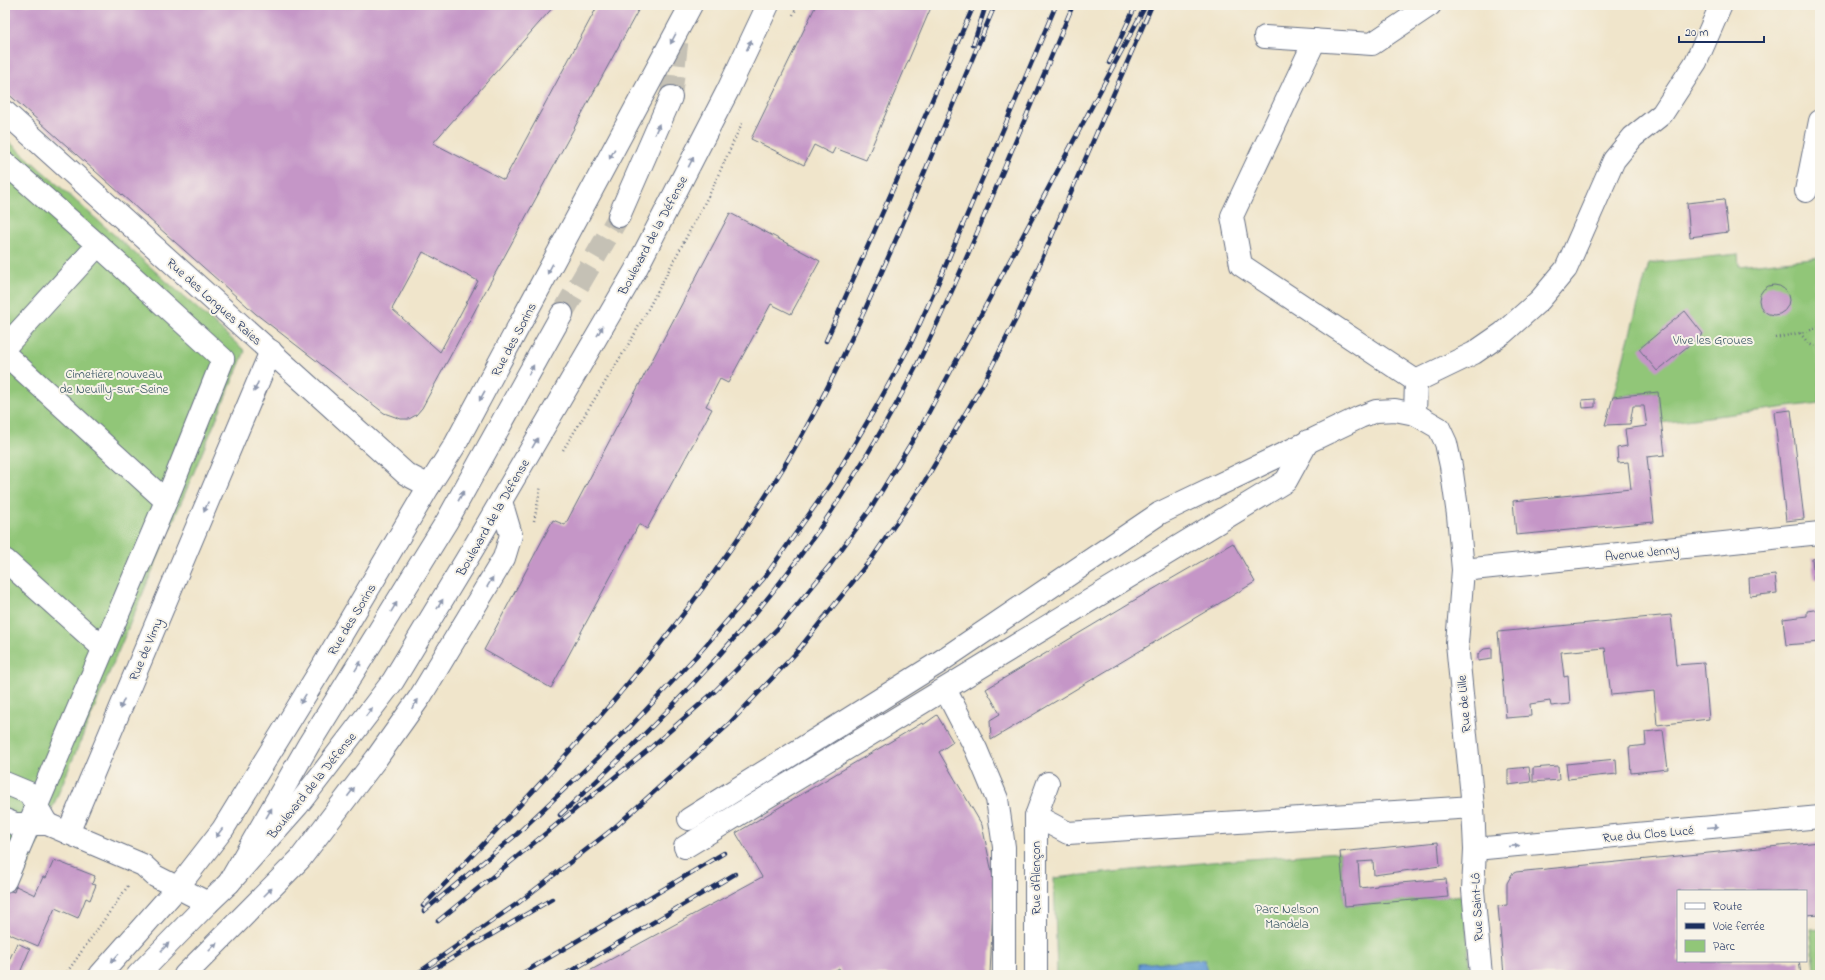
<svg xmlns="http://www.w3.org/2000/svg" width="1825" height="980" viewBox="0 0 1825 980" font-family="'Indie Flower',sans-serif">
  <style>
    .green { fill: #91c678; stroke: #567a6b }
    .water { fill: #699dd5; stroke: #42669a }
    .building { fill: #c596c7; fill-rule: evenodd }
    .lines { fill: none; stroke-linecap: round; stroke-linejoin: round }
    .highway-tunnel { stroke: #c5c1b5; stroke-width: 22; stroke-dasharray: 22 11; stroke-linecap: butt }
    .minor-casing { stroke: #666f84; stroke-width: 24 }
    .major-casing { stroke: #666f84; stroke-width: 24 }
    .highway-casing { stroke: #666f84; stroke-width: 24 }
    .path { stroke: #666f84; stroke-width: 2.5; stroke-dasharray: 1 3; stroke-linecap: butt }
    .minor { stroke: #fff; stroke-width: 22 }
    .major { stroke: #fff; stroke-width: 22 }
    .highway { stroke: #fff; stroke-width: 22 }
    .rail-casing { stroke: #1b2f5e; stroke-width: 4.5 }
    .rail { stroke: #f7f3e8; stroke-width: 3; stroke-dasharray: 9; stroke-linecap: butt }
    .oneway { fill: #8d97ae }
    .labels { text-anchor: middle; stroke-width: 4; stroke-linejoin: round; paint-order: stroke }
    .street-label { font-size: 13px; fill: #1b2f5e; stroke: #f7f3e8 }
    .park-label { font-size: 13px; fill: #385564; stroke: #f7f3e8 }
  </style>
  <rect width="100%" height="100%" fill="#f7f3e8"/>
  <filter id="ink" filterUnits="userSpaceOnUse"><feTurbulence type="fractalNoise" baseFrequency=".025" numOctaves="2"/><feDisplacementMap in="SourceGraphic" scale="8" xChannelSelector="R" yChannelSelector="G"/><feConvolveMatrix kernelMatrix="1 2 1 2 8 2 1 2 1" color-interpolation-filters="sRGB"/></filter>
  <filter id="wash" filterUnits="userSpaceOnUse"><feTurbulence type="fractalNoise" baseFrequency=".012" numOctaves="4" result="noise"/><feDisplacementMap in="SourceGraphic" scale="16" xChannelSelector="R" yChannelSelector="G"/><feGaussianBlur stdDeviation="0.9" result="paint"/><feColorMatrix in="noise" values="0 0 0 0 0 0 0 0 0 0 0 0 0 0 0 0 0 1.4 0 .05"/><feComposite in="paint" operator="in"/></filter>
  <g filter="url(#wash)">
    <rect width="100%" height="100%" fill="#f0e5cb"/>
    <g class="green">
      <polygon points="5,138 245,351 5,920"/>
      <polygon points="1738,254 1739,266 1820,257 1820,403 1661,423 1657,392 1613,397 1649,263"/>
      <polygon points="1340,852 1345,906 1464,895 1470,975 1057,975 1054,878 1211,862"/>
      <polygon points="1820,928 1820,975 1816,975 1810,929"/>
    </g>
    <polygon class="water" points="1205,959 1207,975 1139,975 1139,964"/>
    <g id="blocks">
      <g class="building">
        <path d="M 5,5 L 555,5 L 433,143 L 504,180 L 598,5 L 641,5 L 422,408 L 416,415 L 409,419 L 401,419 L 384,413 L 256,314 L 5,91 ZM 423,252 L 478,281 L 440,352 L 392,309 Z"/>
        <polygon points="816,5 932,5 866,160 835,148 832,154 814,145 804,165 751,139"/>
        <polygon points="1724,199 1728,232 1690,237 1687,203"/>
        <polygon points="730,213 820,261 791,314 771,304 728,383 720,379 706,406 712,409 647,529 639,524 551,688 484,650 553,520 565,525"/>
        <circle cx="1774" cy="300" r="15"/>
        <polygon points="1685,311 1703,334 1657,371 1639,349"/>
        <polygon points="1658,392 1665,455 1647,457 1654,522 1516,535 1513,501 1631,489 1628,462 1618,463 1617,448 1627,446 1625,429 1647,426 1644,406 1633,406 1630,424 1605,425 1613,397"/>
        <polygon points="1595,399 1595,407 1583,408 1582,400"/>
        <polygon points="1791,410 1804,519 1786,521 1774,412"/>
        <polygon points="1233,543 1255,582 991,740 990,720 1000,714 986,689 1133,601"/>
        <polygon points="1820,558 1820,580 1814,580 1812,559"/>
        <polygon points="1775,575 1777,593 1750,596 1749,578"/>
        <polygon points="1820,609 1820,642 1786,645 1783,619 1807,616 1807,611"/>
        <polygon points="1671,615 1676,665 1704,663 1709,719 1657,725 1654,691 1611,695 1605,648 1561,652 1564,677 1568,676 1570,704 1551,706 1550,701 1530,704 1531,716 1506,718 1498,632"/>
        <polygon points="1492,648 1492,659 1478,661 1478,654 1484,649"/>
        <polygon points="937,715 953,742 939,752 982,825 994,882 990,975 842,975 839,968 827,975 582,975 762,877 736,833 922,723 923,725"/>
        <polygon points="1663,730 1668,769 1631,773 1629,747 1646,745 1645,732"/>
        <polygon points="1616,759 1617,774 1568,779 1566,764"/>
        <polygon points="1558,766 1559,780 1533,782 1533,768"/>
        <polygon points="1529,767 1531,782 1508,785 1508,769"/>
        <polygon points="1438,842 1440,866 1374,875 1373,861 1358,862 1360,888 1377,886 1377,885 1446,879 1448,897 1345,906 1340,852"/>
        <polygon points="1820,842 1820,914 1806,915 1806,891 1678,891 1678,961 1799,961 1801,975 1504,975 1498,906 1507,905 1507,883 1512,874 1516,872"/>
        <polygon points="54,860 95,876 92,884 96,885 90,900 86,898 78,918 55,908 38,946 5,932 5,912 7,908 5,908 5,889 14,892 16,886 35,895 43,877 46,878"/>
        <polygon points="17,943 30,949 19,975 5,975 5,969"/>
      </g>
    </g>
  </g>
  <g filter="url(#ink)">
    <use href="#blocks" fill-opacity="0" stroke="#666f84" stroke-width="1"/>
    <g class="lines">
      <g class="highway-tunnel">
        <polyline points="671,97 679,27"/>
        <polyline points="562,314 619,216"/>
      </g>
      <defs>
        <g id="minor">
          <polyline points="1265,37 1372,44 1430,5"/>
          <polyline points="1315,40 1232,216 1241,265 1416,381"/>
          <polyline points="5,112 406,474 429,486"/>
          <polyline points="5,163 98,245 223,359 166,501 5,881"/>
          <polyline points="1806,191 1820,121"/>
          <polyline points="5,347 98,245"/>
          <polyline points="5,354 166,501"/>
          <polyline points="1415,414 1416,381 1474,353 1503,333 1540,300 1566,269 1614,160 1633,137 1662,114 1696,62 1721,5"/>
          <polyline points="5,560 104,649"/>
          <polyline points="1463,570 1820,533"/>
          <polyline points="945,689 976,749 997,799 1004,847 1004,975"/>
          <polyline points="5,783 29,793 47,824 15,824 5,820"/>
          <polyline points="1036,816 1068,833 1473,807"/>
          <polyline points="689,819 938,663 1160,513 1360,417 1376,411 1395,410 1415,414 1439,428 1446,443 1451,466 1458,515 1463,570 1457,643 1473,807 1475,849 1473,890 1481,975"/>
          <polyline points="47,824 143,865 155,876 208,903"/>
          <polyline points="68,833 271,351"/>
          <polyline points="685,847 1286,481 1308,441"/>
          <polyline points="1475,849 1820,817"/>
          <polyline points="1036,975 1036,816 1048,783"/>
        </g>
        <g id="major">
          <polyline points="100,975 178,887 223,829 323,666 429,486 455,445 691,5"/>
          <polyline points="138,975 208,903 229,883 298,805 393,681 474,547 635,271 728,90 768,5"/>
          <polyline points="185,975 300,859 376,759 420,697 504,558 511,535 501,501"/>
        </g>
        <g id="highway">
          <polyline points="619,216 671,97"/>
          <polyline points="229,883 309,744 447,521 562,314"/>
        </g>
      </defs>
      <use href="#minor" class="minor-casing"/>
      <use href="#major" class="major-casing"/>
      <use href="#highway" class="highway-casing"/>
      <g class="path">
        <polyline points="793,15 798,5"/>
        <polyline points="1800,333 1809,344 1820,349"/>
        <polyline points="1775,338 1805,332 1820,327"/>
        <polyline points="563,450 633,337 710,193 743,121"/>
        <polyline points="534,521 541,486"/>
        <polyline points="65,975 128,886"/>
      </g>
      <use href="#minor" class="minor"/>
      <use href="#major" class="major"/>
      <use href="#highway" class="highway"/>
      <defs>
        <g id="rail">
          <polyline points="973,45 986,5"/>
          <polyline points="1109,63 1136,5"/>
          <polyline points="826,341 974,5"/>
          <path d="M 560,815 C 650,732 742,639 813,538 C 842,498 868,454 893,410 C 927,350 955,285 982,221 C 1012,149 1043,77 1073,5"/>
          <path d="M 423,906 C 557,770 688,628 786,463 C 834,382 872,296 909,209 C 938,141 966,73 995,5"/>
          <polyline points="424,911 517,834 630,727 699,653 764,578 832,482 879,402 911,343 939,281 1056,5"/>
          <polyline points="438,921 648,750 714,692 778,628 830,565 870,510 922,425 1146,5"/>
          <polyline points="430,971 552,899"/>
          <polyline points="415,975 518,903 614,828 728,725 795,654 872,558 923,484 983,384 1016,319 1152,5"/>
          <polyline points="520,975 724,853"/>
          <polyline points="564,975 735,874"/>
        </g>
      </defs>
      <use href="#rail" class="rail-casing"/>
      <use href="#rail" class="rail"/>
    </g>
    <defs><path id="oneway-solid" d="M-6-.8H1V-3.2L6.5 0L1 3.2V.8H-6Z"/></defs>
    <g class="oneway">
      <use href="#oneway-solid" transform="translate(673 39) rotate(118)"/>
      <use href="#oneway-solid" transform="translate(749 45) rotate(-65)"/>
      <use href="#oneway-solid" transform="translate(657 129) rotate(-67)"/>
      <use href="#oneway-solid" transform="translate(612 154) rotate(118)"/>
      <use href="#oneway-solid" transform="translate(691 162) rotate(-63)"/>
      <use href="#oneway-solid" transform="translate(550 269) rotate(118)"/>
      <use href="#oneway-solid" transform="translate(600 331) rotate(-60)"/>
      <use href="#oneway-solid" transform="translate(531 370) rotate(-61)"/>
      <use href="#oneway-solid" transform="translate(256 387) rotate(113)"/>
      <use href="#oneway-solid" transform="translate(482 396) rotate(119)"/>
      <use href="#oneway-solid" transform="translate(535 443) rotate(-60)"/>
      <use href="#oneway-solid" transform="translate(461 496) rotate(-61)"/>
      <use href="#oneway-solid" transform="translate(206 507) rotate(113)"/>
      <use href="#oneway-solid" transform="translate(490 582) rotate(-59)"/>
      <use href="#oneway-solid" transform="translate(440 604) rotate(-59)"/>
      <use href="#oneway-solid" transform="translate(394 607) rotate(-59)"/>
      <use href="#oneway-solid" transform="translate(358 666) rotate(-58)"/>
      <use href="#oneway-solid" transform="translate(303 699) rotate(122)"/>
      <use href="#oneway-solid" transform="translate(122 704) rotate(113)"/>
      <use href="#oneway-solid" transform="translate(415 704) rotate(-55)"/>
      <use href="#oneway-solid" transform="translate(369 712) rotate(-53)"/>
      <use href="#oneway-solid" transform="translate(351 792) rotate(-53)"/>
      <use href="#oneway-solid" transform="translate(269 813) rotate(-60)"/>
      <use href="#oneway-solid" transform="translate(1713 827) rotate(-5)"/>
      <use href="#oneway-solid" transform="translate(219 833) rotate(127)"/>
      <use href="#oneway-solid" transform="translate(1514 846) rotate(-5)"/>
      <use href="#oneway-solid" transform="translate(268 892) rotate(-45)"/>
      <use href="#oneway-solid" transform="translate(165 947) rotate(-46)"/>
      <use href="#oneway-solid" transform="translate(213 947) rotate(-45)"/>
      <use href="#oneway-solid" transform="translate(115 958) rotate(132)"/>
    </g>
  </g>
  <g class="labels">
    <g class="street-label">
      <text transform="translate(652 235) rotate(-62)" y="5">Boulevard de la Défense</text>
      <text transform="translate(215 301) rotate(42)" y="5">Rue des Longues Raies</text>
      <text transform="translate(513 339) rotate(-62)" y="5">Rue des Sorins</text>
      <text transform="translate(492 517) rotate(-60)" y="5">Boulevard de la Défense</text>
      <text transform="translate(1642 552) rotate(-6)" y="5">Avenue Jenny</text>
      <text transform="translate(351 619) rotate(-59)" y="5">Rue des Sorins</text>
      <text transform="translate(145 649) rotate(-67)" y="5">Rue de Vimy</text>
      <text transform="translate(1463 704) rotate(-95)" y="5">Rue de Lille</text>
      <text transform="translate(311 785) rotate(-51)" y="5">Boulevard de la Défense</text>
      <text transform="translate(1648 833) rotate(-5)" y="5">Rue du Clos Lucé</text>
      <text transform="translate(1035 878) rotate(-90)" y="5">Rue d'Alençon</text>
      <text transform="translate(1476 907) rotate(-93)" y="5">Rue Saint-Lô</text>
    </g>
    <g class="park-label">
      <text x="1713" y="344">Vive les Groues</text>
      <text x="114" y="378">Cimetière nouveau<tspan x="114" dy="15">de Neuilly-sur-Seine</tspan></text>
      <text x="1287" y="913">Parc Nelson<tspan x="1287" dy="15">Mandela</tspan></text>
    </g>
  </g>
  <rect width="1825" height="980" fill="none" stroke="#f7f3e8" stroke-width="20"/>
  <rect x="1677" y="890" width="130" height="72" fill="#f7f3e8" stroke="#9fa5b1"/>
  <rect x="1685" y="903" width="20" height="6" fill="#ffffff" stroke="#9fa5b1"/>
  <text x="1713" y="910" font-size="12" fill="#1b2f5e">Route</text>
  <rect x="1685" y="923" width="20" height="6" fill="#1b2f5e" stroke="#9fa5b1"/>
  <text x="1713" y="930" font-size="12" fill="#1b2f5e">Voie ferrée</text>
  <rect x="1685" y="940" width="20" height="12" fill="#91c678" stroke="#9fa5b1"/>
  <text x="1713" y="950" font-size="12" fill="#1b2f5e">Parc</text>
  <path d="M1679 36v6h85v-6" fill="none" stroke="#1b2f5e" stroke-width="2"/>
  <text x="1685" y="36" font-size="12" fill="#1b2f5e" stroke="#f7f3e8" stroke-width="3" paint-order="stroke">20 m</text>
</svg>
